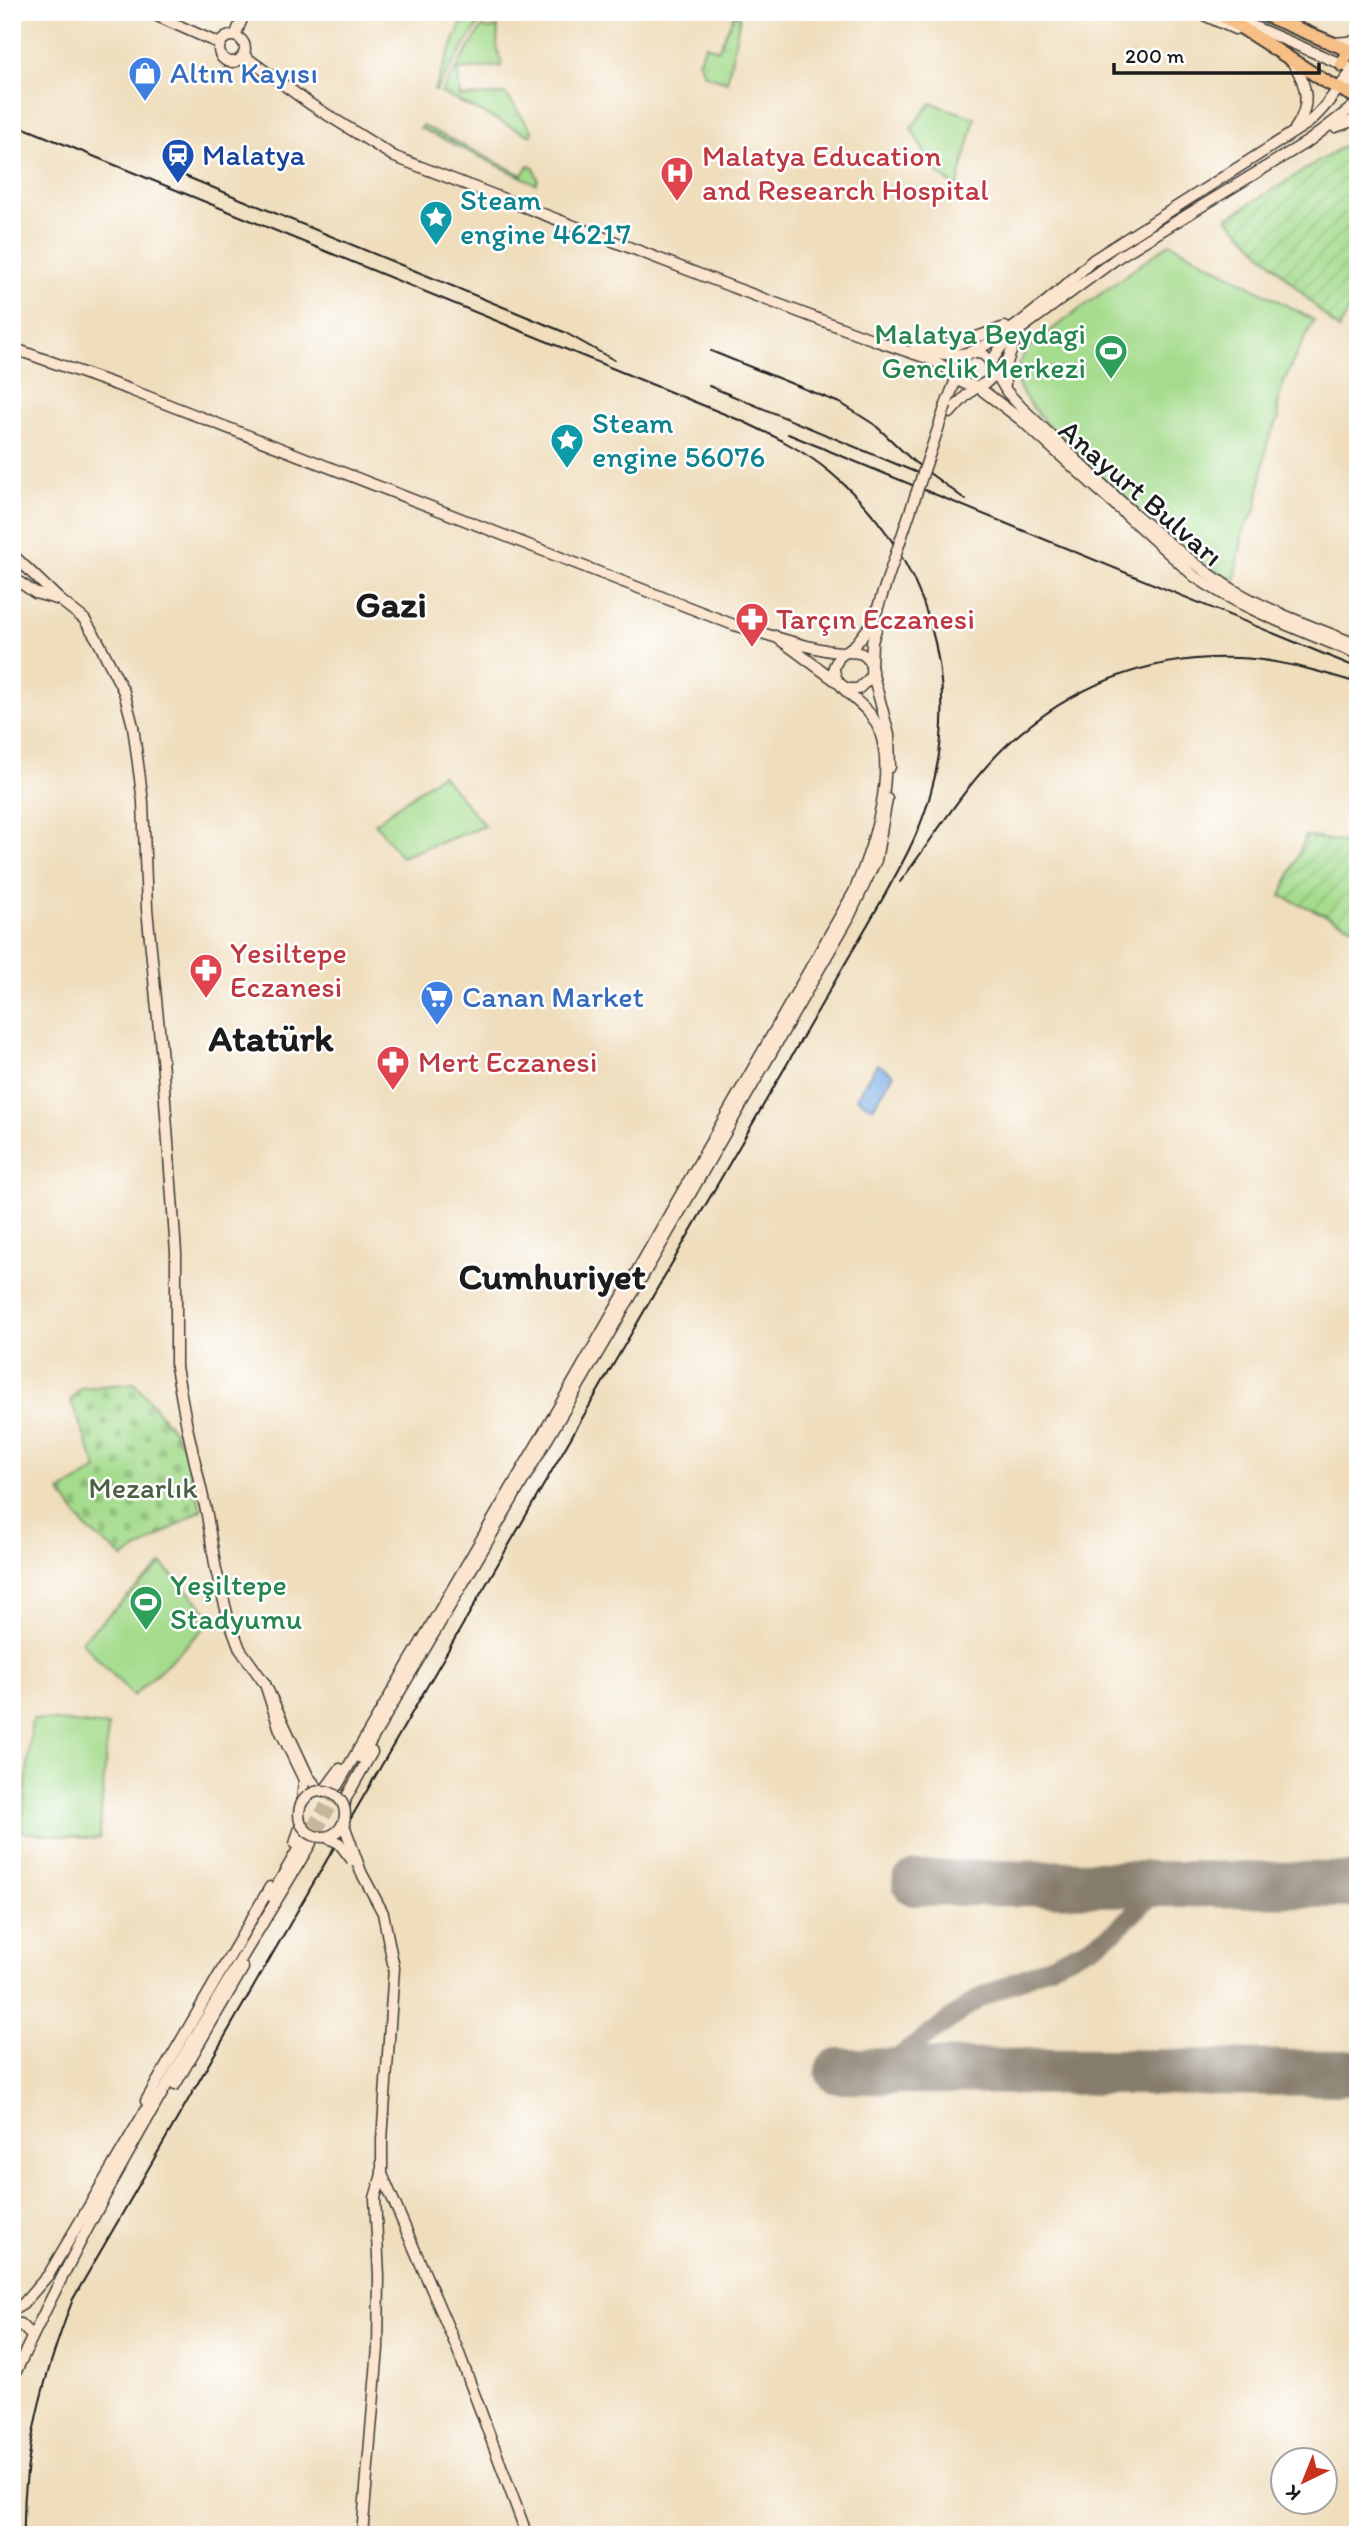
<svg xmlns="http://www.w3.org/2000/svg" width="1370" height="2547" viewBox="0 0 1370 2547" font-family="Itim,sans-serif">
  <style>
    .grass { fill: url(#grass-tufts); stroke: #607c54; stroke-width: 2 }
    .cemetery { fill: url(#cemetery-stones); stroke: #607c54; stroke-width: 2 }
    .park { fill: #a4db8c; stroke: #607c54; stroke-width: 2 }
    .garden { fill: url(#garden-furrows); stroke: #607c54; stroke-width: 2 }
    .water { fill: #77aae3; stroke: #4a6380; stroke-width: 2 }
    .lines { fill: none; stroke-linecap: round; stroke-linejoin: round }
    .taxiway { stroke: #867c6c; stroke-width: 19 }
    .runway { stroke: #867c6c; stroke-width: 46 }
    .secondary-tunnel { stroke: #c5b69b; stroke-width: 10; stroke-dasharray: 10 5; stroke-linecap: butt }
    .secondary-casing { stroke: #3c3934; stroke-width: 13 }
    .highway-casing { stroke: #3c3934; stroke-width: 16 }
    .secondary { stroke: #fbe5cf; stroke-width: 10 }
    .highway { stroke: #f5bf86; stroke-width: 12 }
    .rail { stroke: #1c1c1c; stroke-width: 2 }
    .secondary-bridge-casing { stroke: #3c3934; stroke-width: 13; stroke-linecap: butt }
    .secondary-bridge { stroke: #fbe5cf; stroke-width: 10 }
    .labels { text-anchor: middle; stroke-width: 5; stroke-linejoin: round; paint-order: stroke }
    .shop-label { font-size: 30px; fill: #366cbe; stroke: #fff; text-anchor: start }
    .transit-label { font-size: 30px; fill: #164399; stroke: #fff; text-anchor: start }
    .health-label { font-size: 30px; fill: #be3a42; stroke: #fff; text-anchor: start }
    .culture-label { font-size: 30px; fill: #0d838f; stroke: #fff; text-anchor: start }
    .leisure-label { font-size: 30px; fill: #27864d; stroke: #fff; text-anchor: end }
    .street-label { font-size: 30px; fill: #1c1c1c; stroke: #fff }
    .park-label { font-size: 30px; fill: #4c5f43; stroke: #fff }
    .district-label { font-size: 37px; font-weight: bold; fill: #1c1c1c; stroke: #fff }
  </style>
  <defs>
    <pattern id="grass-tufts" width="24" height="20" patternUnits="userSpaceOnUse" patternTransform="scale(1.75)"><rect width="24" height="20" fill="#a4db8c"/><path d="M3 7l-1-3M5 7V3M7 7l1-3M15 17l-1-3M17 17v-4M19 17l1-3" fill="none" stroke="#8dbb78"/></pattern>
    <pattern id="cemetery-stones" width="16" height="16" patternUnits="userSpaceOnUse" patternTransform="scale(1.75)"><rect width="16" height="16" fill="#a4db8c"/><path d="M2 7V4a2 2 0 0 1 4 0v3zM10 15v-3a2 2 0 0 1 4 0v3z" fill="#8dbb78"/></pattern>
    <pattern id="garden-furrows" width="10" height="10" patternUnits="userSpaceOnUse" patternTransform="scale(1.75)"><rect width="10" height="10" fill="#a4db8c"/><path d="M-1 1l2-2M0 10L10 0M9 11l2-2" fill="none" stroke="#8dbb78"/></pattern>
  </defs>
  <rect width="100%" height="100%" fill="#fff"/>
  <filter id="ink" filterUnits="userSpaceOnUse"><feTurbulence type="fractalNoise" baseFrequency=".0143" numOctaves="2"/><feDisplacementMap in="SourceGraphic" scale="14" xChannelSelector="R" yChannelSelector="G"/><feConvolveMatrix kernelMatrix="1 2 1 2 8 2 1 2 1" color-interpolation-filters="sRGB"/></filter>
  <filter id="wash" filterUnits="userSpaceOnUse"><feTurbulence type="fractalNoise" baseFrequency=".00686" numOctaves="4" result="noise"/><feDisplacementMap in="SourceGraphic" scale="28" xChannelSelector="R" yChannelSelector="G"/><feGaussianBlur stdDeviation="1.57" result="paint"/><feColorMatrix in="noise" values="0 0 0 0 0 0 0 0 0 0 0 0 0 0 0 0 0 1.4 0 .05"/><feComposite in="paint" operator="in"/></filter>
  <g filter="url(#wash)">
    <rect width="100%" height="100%" fill="#efddbb"/>
    <g class="grass">
      <polygon points="466,12 470,12 478,25 436,91 434,90"/>
      <polygon points="734,15 740,17 727,82 705,75 698,61 706,45 718,50"/>
      <polygon points="482,27 489,29 498,27 497,46 502,66 458,70 460,97 506,94 533,132 531,136 441,93"/>
      <polygon points="422,125 522,175 528,165 534,167 538,180 536,184 420,128"/>
    </g>
    <polygon class="cemetery" points="135,1383 172,1429 187,1453 201,1510 124,1558 86,1528 60,1492 97,1469 71,1401 80,1388"/>
    <g class="park">
      <polygon points="931,103 975,118 957,188 934,170 911,128"/>
      <path d="M 1170,243 L 1314,320 C 1303,344 1271,394 1279,418 L 1267,443 L 1256,510 L 1243,531 L 1235,581 C 1218,572 1199,564 1184,552 C 1153,528 1027,415 1018,384 C 1013,369 1022,356 1031,345 Z"/>
      <polygon points="441,774 485,826 401,857 375,823"/>
      <polygon points="162,1564 214,1619 133,1696 81,1641"/>
      <polygon points="32,1719 108,1726 99,1839 22,1832"/>
    </g>
    <g class="garden">
      <polygon points="1358,137 1358,292 1339,330 1227,218"/>
      <polygon points="1306,836 1358,845 1358,929 1281,896"/>
    </g>
    <polygon class="water" points="877,1064 894,1074 873,1108 856,1098"/>
    <g class="lines">
      <polyline class="taxiway" points="878,2072 978,1999 1092,1946 1115,1931 1163,1885"/>
      <g class="runway">
        <polyline points="915,1883 1358,1885"/>
        <polyline points="838,2071 1358,2073"/>
      </g>
    </g>
  </g>
  <g filter="url(#ink)">
    <g class="lines">
      <g class="secondary-tunnel">
        <polyline points="304,1839 331,1795"/>
        <polyline points="311,1843 342,1788"/>
      </g>
      <defs>
        <g id="secondary">
          <polyline points="148,12 220,44"/>
          <polyline points="1197,12 1235,29"/>
          <polyline points="1236,19 1348,67"/>
          <polyline points="235,36 245,12"/>
          <circle cx="232" cy="49" r="13"/>
          <polyline points="1335,43 1358,41"/>
          <polyline points="243,55 310,104 395,157 727,285 877,341 930,359 958,374 946,405"/>
          <path d="M 1293,63 C 1308,86 1311,106 1295,129"/>
          <polyline points="1341,86 1348,83 1358,82"/>
          <polyline points="1335,127 1358,119"/>
          <polyline points="926,347 957,344 1005,327"/>
          <path d="M 12,348 L 128,389 L 734,625 C 764,633 794,644 825,650 C 835,653 856,651 862,654 C 871,659 873,669 870,678 L 858,689 L 847,689 L 775,636"/>
          <path d="M 915,348 C 932,352 953,358 970,352 C 1004,341 1066,286 1093,260 L 1308,123 C 1329,106 1340,83 1358,65"/>
          <polyline points="991,362 1001,347 1018,331 1120,256 1310,140 1358,103"/>
          <path d="M 993,368 L 1007,392 L 1022,408 C 1088,470 1151,536 1227,586 C 1267,611 1314,627 1358,645"/>
          <path d="M 1005,384 C 1002,365 1013,351 1018,333"/>
          <path d="M 950,413 C 958,404 966,394 976,388 C 982,384 986,384 991,378 L 991,362 L 983,354 L 971,352 L 960,360 L 958,374 L 963,383 L 978,387 L 1020,419 L 1194,576 C 1244,610 1302,631 1358,654"/>
          <polyline points="12,554 60,600 84,619 97,639 124,692 133,726 143,802 147,909 162,1059 176,1253 176,1367 187,1427 207,1515 216,1570 228,1617 240,1649 265,1684"/>
          <polyline points="12,577 35,593 60,600"/>
          <polyline points="877,626 872,642 871,667 889,735 890,767"/>
          <polyline points="361,1758 662,1243 848,919 876,860 887,799"/>
          <path d="M 337,1786 L 574,1381 L 854,892 C 873,848 902,762 873,718 C 862,701 833,688 834,667 L 839,657 L 856,644 L 873,622"/>
          <polyline points="323,1792 340,1769"/>
          <polyline points="302,1803 304,1780 280,1730 265,1684 308,1776 320,1791"/>
          <polyline points="344,1807 346,1798 372,1752"/>
          <polyline points="295,1844 301,1824"/>
          <polyline points="361,1872 383,1913 394,1968 382,2140 382,2174 457,2348 527,2535"/>
          <polyline points="271,1896 304,1839"/>
          <polyline points="175,2085 243,1968"/>
          <polyline points="146,2101 270,1887"/>
          <polyline points="12,2311 23,2304 49,2274 154,2096"/>
          <polyline points="12,2323 20,2324 32,2336"/>
          <path d="M 12,2380 C 98,2194 205,2018 311,1843"/>
          <polyline points="362,2535 378,2348 379,2276 375,2198 382,2174"/>
        </g>
        <g id="highway">
          <polyline points="1217,12 1328,83 1358,98"/>
          <polyline points="1258,12 1358,54"/>
          <polyline points="1342,65 1349,50"/>
        </g>
      </defs>
      <use href="#secondary" class="secondary-casing"/>
      <use href="#highway" class="highway-casing"/>
      <use href="#secondary" class="secondary"/>
      <use href="#highway" class="highway"/>
      <g class="rail">
        <path d="M 12,123 L 744,422 C 774,436 805,451 831,473 C 927,553 965,680 929,799 C 918,837 898,871 879,905 L 73,2299 C 44,2375 22,2452 24,2535"/>
        <polyline points="180,174 564,332 614,360"/>
        <polyline points="711,351 842,404 875,425 913,461 966,500"/>
        <polyline points="709,386 920,474"/>
        <polyline points="788,434 1358,668"/>
        <path d="M 900,882 C 935,836 966,783 1009,743 C 1074,684 1150,655 1238,658 C 1278,659 1320,672 1358,683"/>
      </g>
      <defs>
        <g id="secondary-bridge">
          <polyline points="873,622 946,405"/>
          <circle cx="322" cy="1814" r="23"/>
          <polyline points="343,1822 361,1872"/>
          <polyline points="326,1837 339,1843 352,1860"/>
        </g>
      </defs>
      <use href="#secondary-bridge" class="secondary-bridge-casing"/>
      <use href="#secondary-bridge" class="secondary-bridge"/>
    </g>
  </g>
  <defs>
    <symbol id="shop-pin" viewBox="-11 -11 22 30"><path d="M0 17L-7.5 6A9.5 9.5 0 1 1 7.5 6Z" fill="#3f7fe0" stroke="#fff"/><path d="M-5-2.5h2.3a2.7 3.5 0 0 1 5.4 0H5L5.5 6h-11ZM-1.5-2.5h3a1.5 2.3 0 0 0-3 0Z" fill="#fff"/></symbol>
    <symbol id="station-pin" viewBox="-11 -11 22 30"><path d="M0 17L-7.5 6A9.5 9.5 0 1 1 7.5 6Z" fill="#1a4fb4" stroke="#fff"/><path d="M-3-6H3Q5-6 5-4V2Q5 4 3 4L4.5 6H3L1.5 4h-3L-3 6H-4.5L-3 4Q-5 4-5 2V-4Q-5-6-3-6ZM-3.5-4v3h7v-3ZM-3.5 1v1.5H-2V1ZM2 1v1.5H3.5V1Z" fill="#fff"/></symbol>
    <symbol id="hospital-pin" viewBox="-11 -11 22 30"><path d="M0 17L-7.5 6A9.5 9.5 0 1 1 7.5 6Z" fill="#e0444e" stroke="#fff"/><path d="M-5-5h3v3.5h4V-5h3V5h-3V1.5h-4V5h-3Z" fill="#fff"/></symbol>
    <symbol id="sight-pin" viewBox="-11 -11 22 30"><path d="M0 17L-7.5 6A9.5 9.5 0 1 1 7.5 6Z" fill="#0f9aa8" stroke="#fff"/><path d="M0-6L1.8-2.2L6-1.7L2.9 1.2L3.7 5.4L0 3.3L-3.7 5.4L-2.9 1.2L-6-1.7L-1.8-2.2Z" fill="#fff"/></symbol>
    <symbol id="stadium-pin" viewBox="-11 -11 22 30"><path d="M0 17L-7.5 6A9.5 9.5 0 1 1 7.5 6Z" fill="#2e9e5b" stroke="#fff"/><path d="M0-5a6.5 5 0 1 0 0 10a6.5 5 0 1 0 0-10ZM-3.5-1.8h7v3.6h-7Z" fill="#fff"/></symbol>
    <symbol id="pharmacy-pin" viewBox="-11 -11 22 30"><path d="M0 17L-7.5 6A9.5 9.5 0 1 1 7.5 6Z" fill="#e0444e" stroke="#fff"/><path d="M-2-6h4v4h4v4h-4v4h-4v-4h-4v-4h4Z" fill="#fff"/></symbol>
    <symbol id="supermarket-pin" viewBox="-11 -11 22 30"><path d="M0 17L-7.5 6A9.5 9.5 0 1 1 7.5 6Z" fill="#3f7fe0" stroke="#fff"/><path d="M-6-5.5h2.5l.6 2H6L4.5 2H-2.5L-4.4-4H-6ZM-1.5 3.2a1.3 1.3 0 1 0 .1 0ZM3 3.2a1.3 1.3 0 1 0 .1 0Z" fill="#fff"/></symbol>
  </defs>
  <g fill-rule="evenodd">
    <use href="#shop-pin" x="126" y="54" width="38" height="52"/>
    <use href="#station-pin" x="159" y="136" width="38" height="52"/>
    <use href="#hospital-pin" x="658" y="154" width="38" height="52"/>
    <use href="#sight-pin" x="417" y="198" width="38" height="52"/>
    <use href="#stadium-pin" x="1092" y="332" width="38" height="52"/>
    <use href="#sight-pin" x="548" y="421" width="38" height="52"/>
    <use href="#pharmacy-pin" x="733" y="600" width="38" height="52"/>
    <use href="#pharmacy-pin" x="187" y="951" width="38" height="52"/>
    <use href="#supermarket-pin" x="418" y="978" width="38" height="52"/>
    <use href="#pharmacy-pin" x="374" y="1043" width="38" height="52"/>
    <use href="#stadium-pin" x="127" y="1583" width="38" height="52"/>
  </g>
  <g class="labels">
    <g class="shop-label">
      <text x="170" y="83">Altın Kayısı</text>
      <text x="462" y="1007">Canan Market</text>
    </g>
    <g class="transit-label">
      <text x="202" y="165">Malatya</text>
    </g>
    <g class="health-label">
      <text x="702" y="166">Malatya Education<tspan x="702" dy="34">and Research Hospital</tspan></text>
      <text x="776" y="629">Tarçın Eczanesi</text>
      <text x="230" y="963">Yesiltepe<tspan x="230" dy="34">Eczanesi</tspan></text>
      <text x="418" y="1072">Mert Eczanesi</text>
    </g>
    <g class="culture-label">
      <text x="460" y="210">Steam<tspan x="460" dy="34">engine 46217</tspan></text>
      <text x="592" y="433">Steam<tspan x="592" dy="34">engine 56076</tspan></text>
    </g>
    <g class="leisure-label">
      <text x="1086" y="344">Malatya Beydagi<tspan x="1086" dy="34">Genclik Merkezi</tspan></text>
      <text x="170" y="1595" text-anchor="start">Yeşiltepe<tspan x="170" dy="34">Stadyumu</tspan></text>
    </g>
    <g class="street-label">
      <text transform="translate(1141 493) rotate(41)" y="10">Anayurt Bulvarı</text>
    </g>
    <g class="park-label">
      <text x="143" y="1498">Mezarlık</text>
    </g>
    <g class="district-label">
      <text x="391" y="617">Gazi</text>
      <text x="271" y="1051">Atatürk</text>
      <text x="552" y="1289">Cumhuriyet</text>
    </g>
  </g>
  <rect width="1370" height="2547" fill="none" stroke="#fff" stroke-width="42"/>
  <g transform="translate(1304 2481) rotate(223)"><circle r="33" fill="#ffffff" stroke="#a4a4a4" stroke-width="2"/>
  <path d="M0-5L12 26L0 18L-12 26Z" fill="#c8321e"/>
  <text y="-10" font-size="19" font-weight="bold" text-anchor="middle" fill="#1c1c1c">K</text>
  </g>
  <path d="M1114 63v10h205v-10" fill="none" stroke="#1c1c1c" stroke-width="3.5"/>
  <text x="1125" y="63" font-size="21" fill="#1c1c1c" stroke="#ffffff" stroke-width="5" paint-order="stroke">200 m</text>
</svg>
